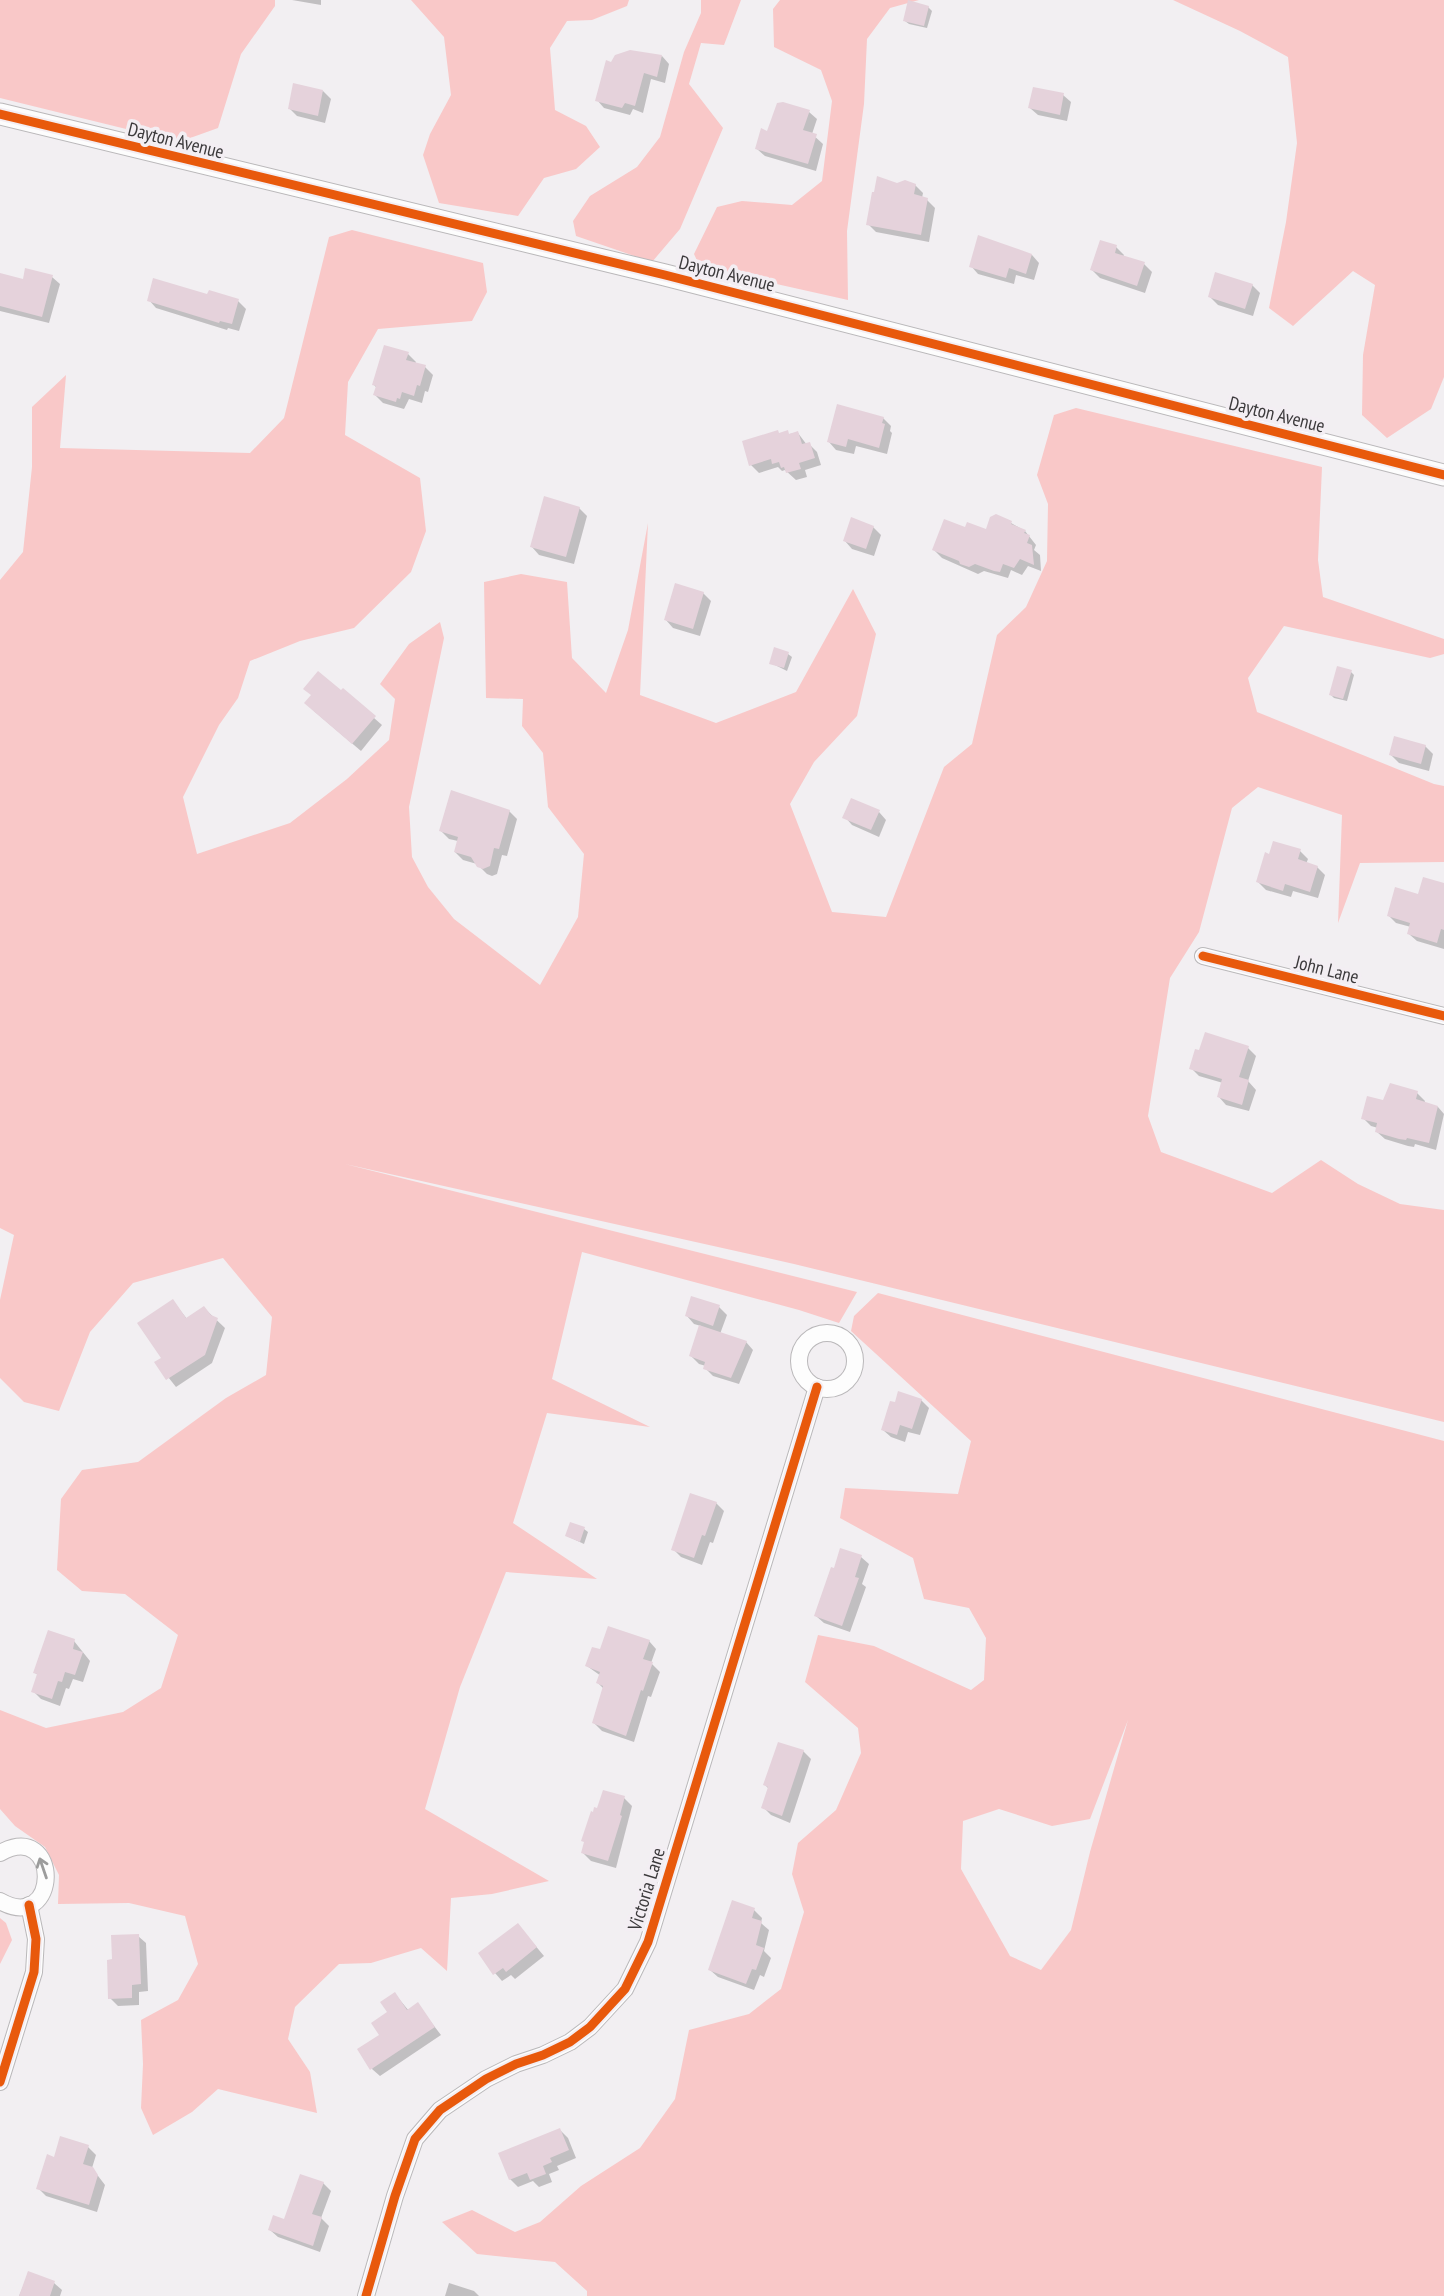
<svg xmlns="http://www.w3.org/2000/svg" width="1444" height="2296" viewBox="0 0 1444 2296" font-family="'PT Sans Narrow',sans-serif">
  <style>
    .green { fill: #f9c8c8; fill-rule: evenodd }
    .shadow { fill: #0003 }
    .building { fill: #e5d2db }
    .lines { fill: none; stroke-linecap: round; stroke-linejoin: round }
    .minor-casing { stroke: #bab8ba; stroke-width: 18 }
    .tertiary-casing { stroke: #bab8ba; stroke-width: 23 }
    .minor { stroke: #fdfdfd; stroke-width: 16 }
    .tertiary { stroke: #fdfdfd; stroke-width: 21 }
    .cycleway-casing { stroke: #f3eef3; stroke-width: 13 }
    .cycleway { stroke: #e8590c; stroke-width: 9 }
    .oneway { stroke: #9c9c9c }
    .labels { text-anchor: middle; stroke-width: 7; stroke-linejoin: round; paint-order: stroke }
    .street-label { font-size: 19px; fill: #3c3a3c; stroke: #f3eef3 }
  </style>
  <rect width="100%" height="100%" fill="#f2eff2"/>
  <g class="green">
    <polygon points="0,0 275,0 275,6 241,54 218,128 179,142 0,98"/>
    <polygon points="411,0 629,0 627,6 592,20 567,21 550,48 555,110 586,126 600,147 576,169 544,178 518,216 439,203 423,155 430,134 451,95 444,37"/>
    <polygon points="701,0 741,0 724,45 701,43 689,84 723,128 680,229 652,262 576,236 573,221 590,196 637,167 660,137 684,52 701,13"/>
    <polygon points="780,0 919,0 890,8 867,39 864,104 847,231 848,300 700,267 694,254 717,207 742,201 792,205 822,181 832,101 821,70 774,47 773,9"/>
    <polygon points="1173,0 1444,0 1444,377 1431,409 1387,438 1362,415 1363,355 1375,285 1353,271 1293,326 1269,308 1286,222 1297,143 1288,57 1240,31"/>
    <polygon points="352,230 483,263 487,292 472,321 378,329 348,382 345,435 420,478 426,531 411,572 354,628 300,641 250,661 238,698 219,725 183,797 197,854 290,823 347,779 389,740 395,699 380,684 409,644 440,622 444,638 409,807 412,857 428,887 454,919 540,985 578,917 584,854 548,807 543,753 522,726 523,699 486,698 484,582 521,574 567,582 572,658 606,693 628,630 648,523 640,695 716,723 796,692 853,589 876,634 857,716 814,762 790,804 832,912 886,917 944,767 972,744 997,635 1026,607 1047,561 1048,504 1037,475 1054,415 1076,408 1322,467 1318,560 1323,597 1444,639 1444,654 1430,658 1284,626 1248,678 1257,712 1434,784 1444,786 1444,862 1360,863 1338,923 1342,815 1258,787 1232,808 1199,932 1170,978 1148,1116 1161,1152 1272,1193 1321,1160 1358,1184 1400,1204 1444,1210 1444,1422 794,1264 345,1164 857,1292 839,1323 799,1310 582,1252 552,1379 650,1427 547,1413 513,1523 597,1579 506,1572 460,1687 425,1809 549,1881 492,1894 451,1898 447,1971 421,1948 371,1963 339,1964 295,2007 288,2039 310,2072 317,2113 218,2089 192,2112 153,2135 141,2108 143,2064 141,2020 178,2000 198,1964 185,1916 129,1903 58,1904 59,1875 45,1847 15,1826 0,1809 0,1710 46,1728 123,1712 161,1688 178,1635 125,1594 82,1591 57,1570 61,1499 82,1470 138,1462 226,1398 266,1375 272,1317 223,1258 133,1283 90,1332 59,1411 24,1402 0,1378 0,1300 14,1235 0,1228 0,580 23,552 32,467 32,407 66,375 60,448 250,453 284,418 329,237"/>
    <path d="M 878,1293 L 1444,1441 L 1444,2296 L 587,2296 L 587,2291 L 555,2262 L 477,2254 L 442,2222 L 472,2210 L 515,2232 L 540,2222 L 581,2186 L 640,2148 L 675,2099 L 689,2030 L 749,2014 L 781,1989 L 804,1912 L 792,1874 L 798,1843 L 836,1810 L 861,1753 L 858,1728 L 805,1682 L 818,1635 L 874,1646 L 971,1690 L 984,1680 L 986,1638 L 969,1608 L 924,1599 L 913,1558 L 840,1518 L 845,1488 L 958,1494 L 971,1441 L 851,1331 L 854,1316 ZM 1128,1720 L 1090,1852 L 1071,1930 L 1041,1970 L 1010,1956 L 961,1869 L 963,1821 L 999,1809 L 1052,1826 L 1090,1819 Z"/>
    <polygon points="0,1918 6,1923 12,1940 0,1964"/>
  </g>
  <g class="shadow">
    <polygon points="292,0 321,0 321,5"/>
    <polygon points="928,7 932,11 927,28 909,24 905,21"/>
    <polygon points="662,56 669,64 665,83 651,79 643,113 633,109 630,115 604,108 597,100"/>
    <polygon points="323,91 331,99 325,123 297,116 290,109"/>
    <polygon points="1063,95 1071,102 1067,121 1038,115 1030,108"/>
    <polygon points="809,112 817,119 812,134 823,144 816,171 765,156 757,149 768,133"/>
    <polygon points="897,185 915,185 923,193 922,198 927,200 935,208 929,242 876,232 868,224"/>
    <polygon points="1116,247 1124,255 1123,257 1144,264 1152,272 1145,293 1100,278 1092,270"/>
    <polygon points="1032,255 1039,263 1034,280 1016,275 1014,284 978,274 971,266"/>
    <polygon points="0,275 24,281 52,277 60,284 49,323 0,311"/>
    <polygon points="1252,285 1260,293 1253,316 1218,305 1210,297"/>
    <polygon points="208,297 238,301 246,309 239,331 228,328 227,330 156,308 149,300"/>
    <polygon points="408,354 416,362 415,364 425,367 433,375 428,392 425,391 422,403 409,399 404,409 383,403 375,395 377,388 374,385"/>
    <polygon points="883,418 891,426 890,431 892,433 887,454 856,446 854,454 836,450 829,442"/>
    <polygon points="798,433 807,445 809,444 817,452 821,465 805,470 807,477 796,480 785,470 782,471 778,467 759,473 751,465 780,435"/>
    <polygon points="579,508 587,516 574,564 539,555 532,547"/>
    <polygon points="1011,523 1025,531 1036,545 1034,550 1040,555 1041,571 1028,566 1022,575 1011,570 1008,578 984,571 978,574 942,558 934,550 966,529 987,531"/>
    <polygon points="873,527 881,535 874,556 852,549 845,541"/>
    <polygon points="703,593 711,601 700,636 673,628 666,620"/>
    <polygon points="788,654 792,657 787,671 771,663"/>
    <polygon points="1351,672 1354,675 1347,701 1334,698 1331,695"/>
    <polygon points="314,711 374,718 382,725 361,751"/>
    <polygon points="1425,746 1433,754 1429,771 1399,763 1391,755"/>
    <polygon points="509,811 517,819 507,856 502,855 497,874 492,876 487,874 477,864 463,860 455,852 458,841 449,839 441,831"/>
    <polygon points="879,812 886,820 879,837 852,825 845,817"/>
    <polygon points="1300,851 1308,859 1306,864 1317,867 1325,875 1318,898 1293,891 1291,897 1266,890 1258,882"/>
    <polygon points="1444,885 1444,949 1417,941 1409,934 1411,927 1396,923 1388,915 1419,896"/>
    <polygon points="1248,1048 1256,1056 1248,1081 1256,1090 1249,1111 1226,1105 1219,1097 1223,1083 1199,1076 1191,1068"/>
    <polygon points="1417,1093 1425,1101 1424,1104 1438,1107 1444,1114 1436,1150 1415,1144 1414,1147 1408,1146 1385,1139 1377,1132 1378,1128 1371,1126 1363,1118 1384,1102"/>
    <polygon points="173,1301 187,1319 204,1308 225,1328 212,1363 176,1387 157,1363 163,1359"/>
    <polygon points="719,1307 727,1315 720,1334 746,1342 753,1350 739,1384 713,1376 705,1368 706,1366 699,1364 691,1356 701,1326 694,1324 687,1316"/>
    <polygon points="921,1400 929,1408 920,1435 908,1432 905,1442 891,1437 883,1430"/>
    <polygon points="716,1503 724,1511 713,1543 710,1542 702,1565 681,1557 673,1549"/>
    <polygon points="584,1529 588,1532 584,1544 567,1536"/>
    <polygon points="861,1557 869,1564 862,1584 866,1587 850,1632 824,1623 816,1616"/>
    <polygon points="74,1641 90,1661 83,1682 73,1679 69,1689 66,1688 60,1706 41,1699 33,1691 38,1675 35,1673"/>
    <polygon points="649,1641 656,1649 651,1663 660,1672 651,1697 648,1696 634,1742 602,1731 594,1723 604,1689 598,1683 601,1676 587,1666"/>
    <polygon points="803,1751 811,1759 790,1823 771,1815 763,1807 769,1789 765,1785"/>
    <polygon points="624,1798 632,1806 616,1868 591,1861 583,1853"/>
    <polygon points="733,1902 754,1910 762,1918 761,1923 769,1930 764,1951 771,1958 764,1977 760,1975 754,1990 718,1977 710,1970"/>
    <polygon points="518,1925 544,1956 515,1979 511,1975 502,1981 495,1973"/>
    <polygon points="138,1936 146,1943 148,1991 139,1992 139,2005 118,2006 110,1998 113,1961"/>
    <polygon points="395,1994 409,2011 418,2005 441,2035 380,2076 372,2069"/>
    <polygon points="560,2130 568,2138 576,2158 557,2166 559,2170 549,2174 552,2182 539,2187 533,2181 518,2187 510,2179"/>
    <polygon points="61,2138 88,2147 96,2155 92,2168 105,2185 97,2212 46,2196 38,2188 55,2159"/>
    <polygon points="323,2183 331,2191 321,2218 329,2226 320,2252 278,2237 270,2230 285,2221"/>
    <polygon points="29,2273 54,2283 62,2290 60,2296 19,2296"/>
    <polygon points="449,2283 474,2291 479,2296 445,2296"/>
  </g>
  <g class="building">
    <polygon points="908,0 929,6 924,26 903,21"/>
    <polygon points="630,50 662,55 657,77 644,73 635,106 625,103 622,108 595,101 606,60 611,62 615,55"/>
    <polygon points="293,83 323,90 318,116 288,109"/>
    <polygon points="1033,87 1064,93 1060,115 1028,108"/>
    <polygon points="783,102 810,110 803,130 817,134 808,164 755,149 761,128 767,131 777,103"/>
    <polygon points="877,176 897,183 905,180 916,184 914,194 928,198 921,235 866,225 872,192 874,192"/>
    <polygon points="978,235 1032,254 1026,274 1009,268 1006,278 969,267"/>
    <polygon points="1100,240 1117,245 1115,253 1145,262 1137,286 1090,270"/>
    <polygon points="25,268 53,275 42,317 0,306 0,273 23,279"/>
    <polygon points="1215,272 1253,284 1245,309 1208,297"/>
    <polygon points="153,278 207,294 209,290 239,299 232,324 220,321 219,323 147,301"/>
    <polygon points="384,345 409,352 406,360 426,365 420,386 417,385 414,396 402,392 400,399 397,398 396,402 373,395 376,386 372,385"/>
    <polygon points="837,404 884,417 882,423 885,424 879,448 848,439 846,447 827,442"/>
    <polygon points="778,430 779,433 788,430 789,434 798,431 802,444 810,442 815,458 799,463 801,469 786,473 784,467 781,468 779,462 772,464 771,459 749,466 742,441"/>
    <polygon points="544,496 580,507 566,557 530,547"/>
    <polygon points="996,514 1012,521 1011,524 1026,530 1024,533 1030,535 1027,543 1032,545 1034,565 1020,559 1014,568 1003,564 1000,572 994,571 975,564 969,567 960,564 959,561 932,550 944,519 965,527 967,522 986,529 990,517"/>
    <polygon points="851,517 874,526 866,549 843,541"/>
    <polygon points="675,583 704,592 693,629 664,620"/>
    <polygon points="774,647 789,652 784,668 769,664"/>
    <polygon points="1337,666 1352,670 1343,699 1329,695"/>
    <polygon points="318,671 341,690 343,688 376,716 352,744 304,703 311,695 303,689"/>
    <polygon points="1394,736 1426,745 1421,764 1389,755"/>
    <polygon points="451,790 510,810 499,849 494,848 490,866 483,869 477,867 471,857 454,852 458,837 439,831"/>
    <polygon points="851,798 880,810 871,830 842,818"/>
    <polygon points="1273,841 1301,849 1298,859 1318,866 1310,892 1285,884 1283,891 1256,882 1265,852 1269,854"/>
    <polygon points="1423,877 1444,883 1444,930 1441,929 1437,943 1407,934 1410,923 1387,916 1395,887 1418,894"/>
    <polygon points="1205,1032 1249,1046 1239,1077 1249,1080 1242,1105 1217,1097 1222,1079 1189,1069 1195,1049 1199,1050"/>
    <polygon points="1390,1083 1418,1091 1416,1099 1438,1106 1429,1143 1407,1138 1406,1140 1399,1139 1375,1132 1377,1123 1361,1119 1367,1096 1383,1100"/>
    <polygon points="691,1296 720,1305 713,1326 685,1316"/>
    <polygon points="173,1299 186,1318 204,1306 211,1315 218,1318 205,1355 166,1380 154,1362 161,1358 137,1323"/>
    <polygon points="699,1325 747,1341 731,1378 703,1369 705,1362 689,1356"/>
    <polygon points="898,1391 922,1399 912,1429 900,1425 897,1435 881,1430 890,1401 895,1402"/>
    <polygon points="690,1493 717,1502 705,1536 702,1535 694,1558 671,1550"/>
    <polygon points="570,1522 585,1527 580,1542 565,1536"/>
    <polygon points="840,1548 862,1555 855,1577 859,1578 842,1626 814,1616 831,1567 834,1568"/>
    <polygon points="608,1626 650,1640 643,1659 653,1662 643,1691 641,1690 626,1736 592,1723 603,1686 596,1683 600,1672 585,1666 592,1647 600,1649"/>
    <polygon points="48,1630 75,1639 73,1649 83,1652 75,1675 65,1672 62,1682 58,1681 52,1699 31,1692 37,1674 33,1673"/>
    <polygon points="778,1742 804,1750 782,1816 761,1808 768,1787 763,1785"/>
    <polygon points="603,1790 625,1796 620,1815 622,1816 608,1861 581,1853 584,1842 581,1841 591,1811 593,1812 594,1807 597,1808"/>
    <polygon points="732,1900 755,1908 752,1918 762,1921 756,1945 764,1948 756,1970 752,1969 746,1984 708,1970"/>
    <polygon points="518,1923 537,1947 506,1972 503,1968 493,1975 478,1953"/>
    <polygon points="139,1934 141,1984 132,1985 132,1998 108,1999 107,1960 112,1959 111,1935"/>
    <polygon points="395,1992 407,2010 418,2002 435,2027 370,2070 357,2049 379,2035 371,2023 387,2012 380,2002"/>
    <polygon points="560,2128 569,2150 550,2158 552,2162 543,2166 546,2174 530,2180 527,2173 509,2180 498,2153"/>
    <polygon points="60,2136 89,2145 83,2164 93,2167 98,2175 89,2205 36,2189 47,2154 54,2157"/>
    <polygon points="300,2174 324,2182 312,2214 322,2217 313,2246 268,2230 273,2215 284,2219"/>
    <polygon points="28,2271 55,2281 50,2296 19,2296"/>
  </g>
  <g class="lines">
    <defs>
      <g id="minor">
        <polyline points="1203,956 1444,1016"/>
        <circle cx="827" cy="1361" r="28"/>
        <path d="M 0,1853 C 62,1819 60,1935 0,1901"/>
        <polyline points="0,2082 34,1972 36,1939 29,1905"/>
        <polyline points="366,2296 395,2196 415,2139 440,2110 486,2079 516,2064 543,2055 570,2042 590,2027 625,1989 648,1942 817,1387"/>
      </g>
      <polyline id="tertiary" points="0,114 665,275 1444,475"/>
    </defs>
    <use href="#minor" class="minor-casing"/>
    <use href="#tertiary" class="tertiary-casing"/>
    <use href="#minor" class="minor"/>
    <use href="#tertiary" class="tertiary"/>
    <defs>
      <g id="cycleway">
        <polyline points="0,114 665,275 1444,475"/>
        <polyline points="1203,956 1444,1016"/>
        <polyline points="0,2082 34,1972 36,1939 29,1905"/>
        <polyline points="366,2296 395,2196 415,2139 440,2110 486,2079 516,2064 543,2055 570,2042 590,2027 625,1989 648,1942 817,1387"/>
      </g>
    </defs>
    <use href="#cycleway" class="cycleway-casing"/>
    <use href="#cycleway" class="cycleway"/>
  </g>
  <defs><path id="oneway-shaft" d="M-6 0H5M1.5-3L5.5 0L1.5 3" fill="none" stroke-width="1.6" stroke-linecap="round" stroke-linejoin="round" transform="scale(1.75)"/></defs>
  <use class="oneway" href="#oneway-shaft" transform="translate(43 1868) rotate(-109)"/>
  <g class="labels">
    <g class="street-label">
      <text transform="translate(176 140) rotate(14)" y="7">Dayton Avenue</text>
      <text transform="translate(727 273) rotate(14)" y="7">Dayton Avenue</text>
      <text transform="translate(1277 414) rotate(14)" y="7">Dayton Avenue</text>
      <text transform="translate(1327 969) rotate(14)" y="7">John Lane</text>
      <text transform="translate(646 1889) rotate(-73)" y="7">Victoria Lane</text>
    </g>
  </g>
</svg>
